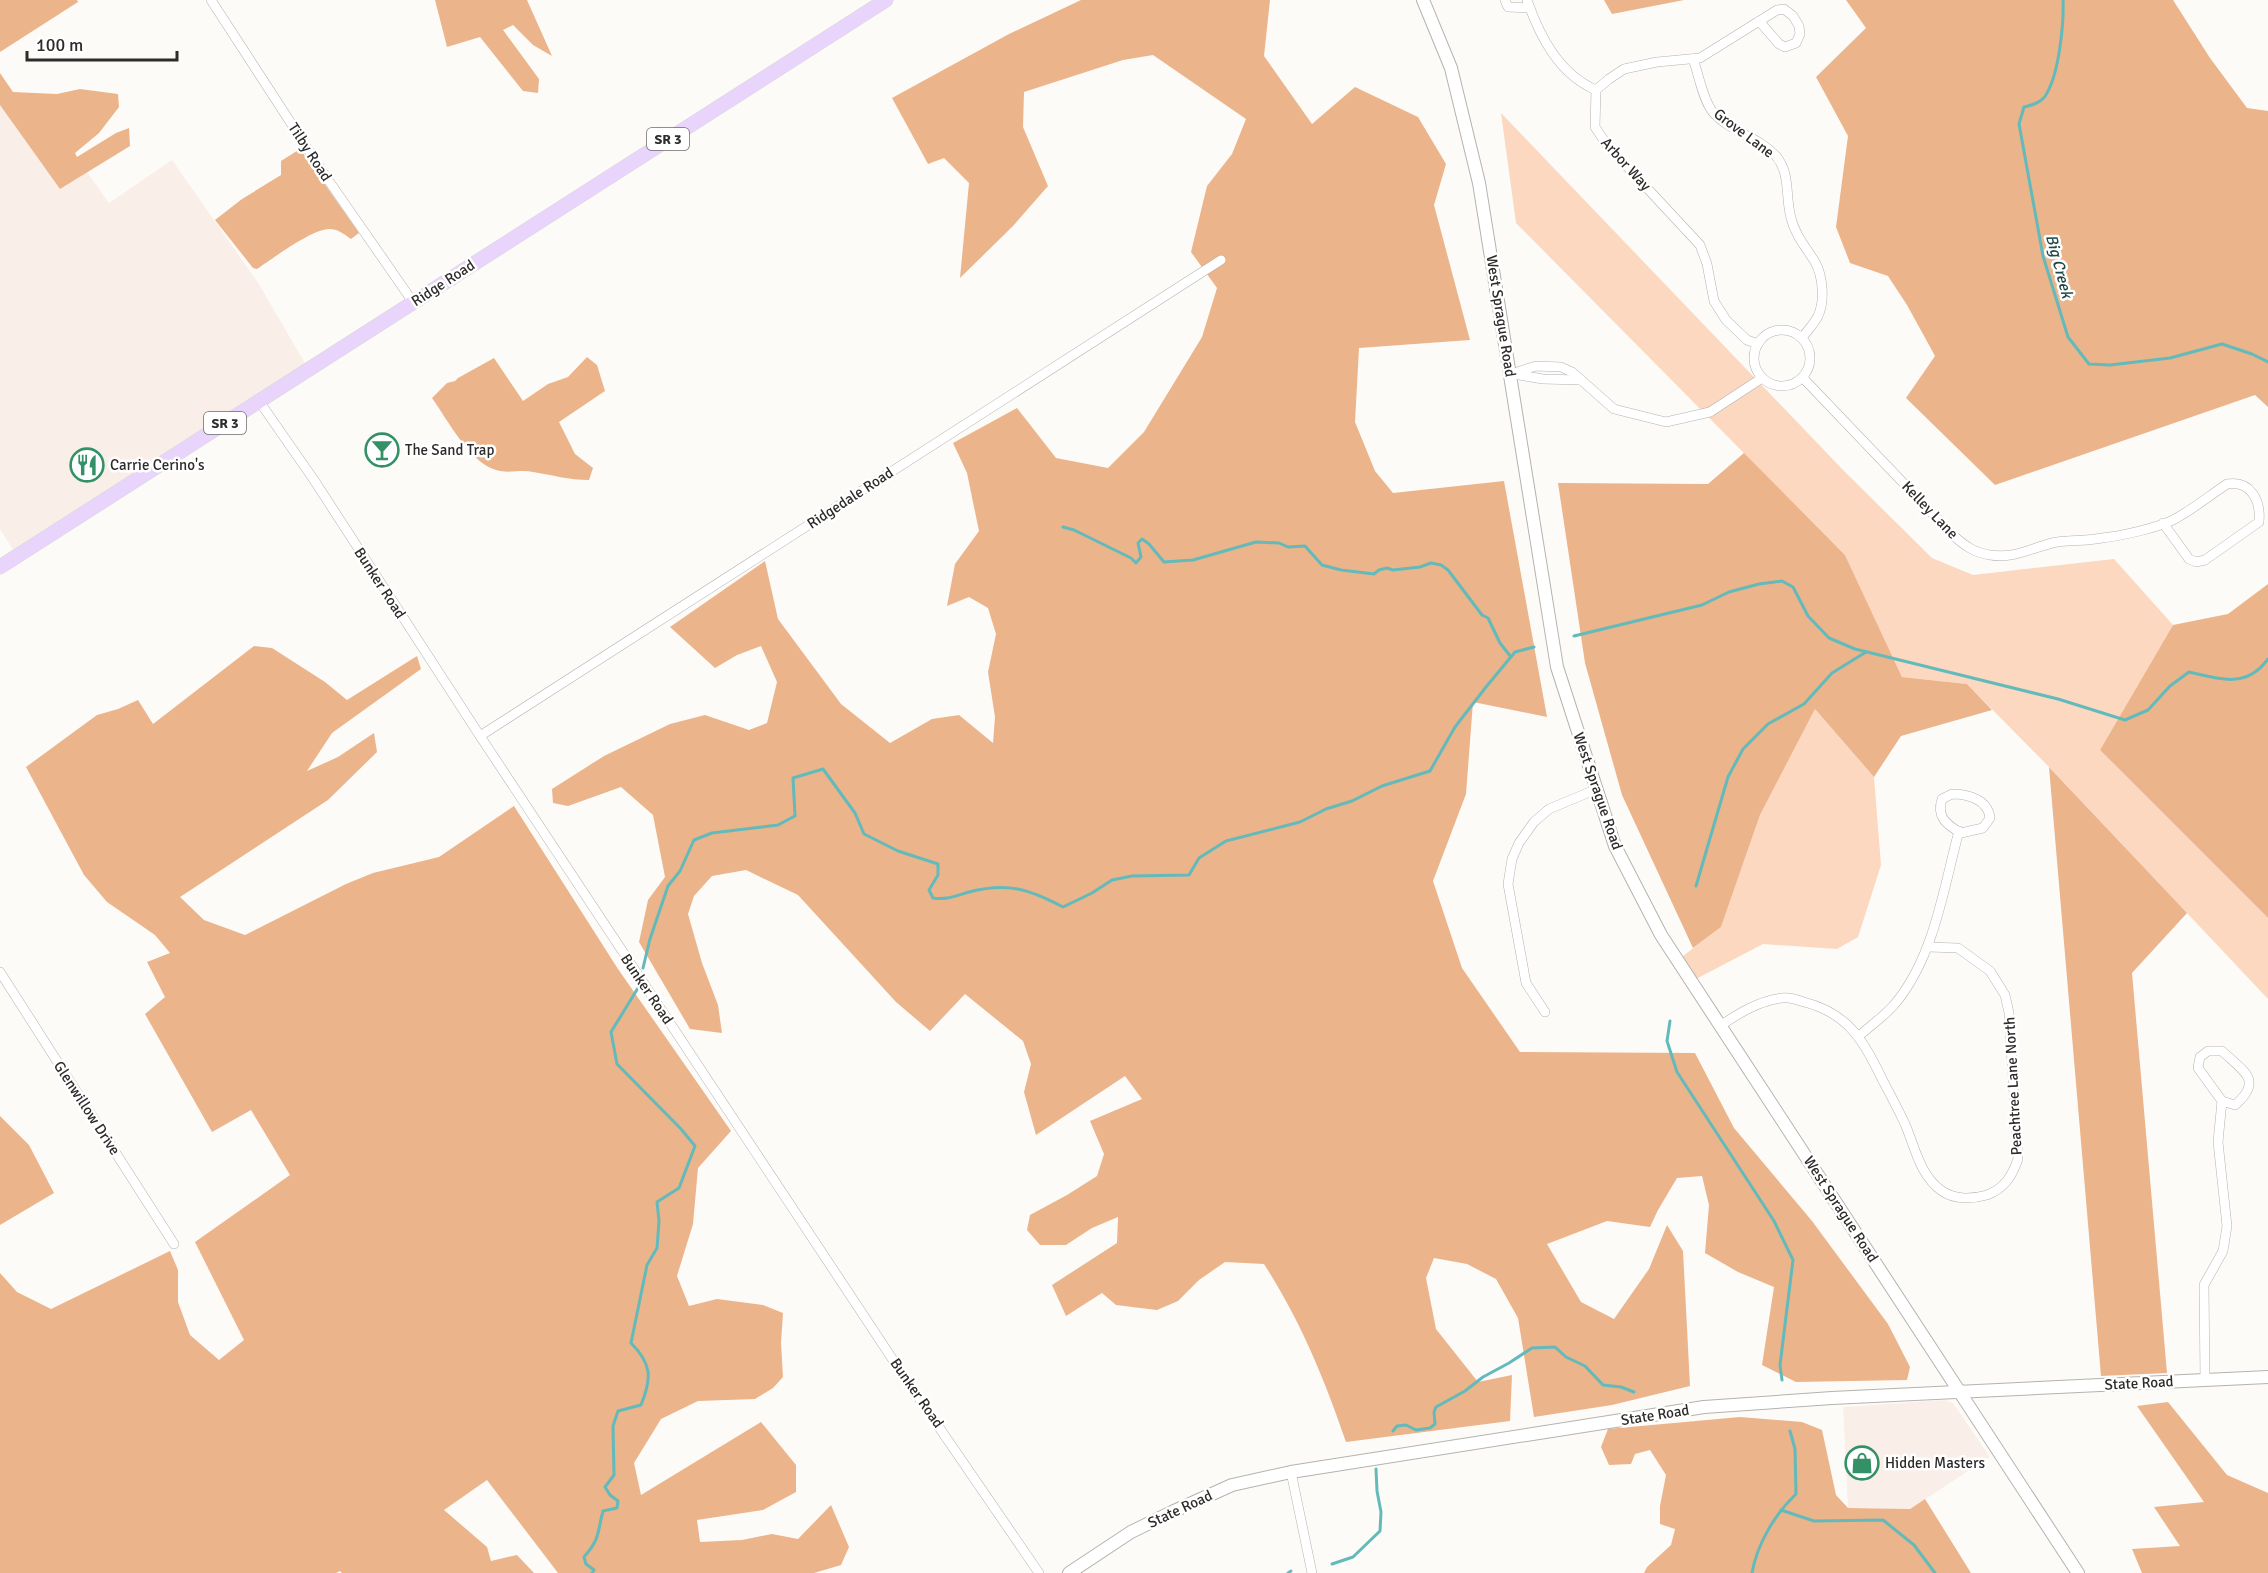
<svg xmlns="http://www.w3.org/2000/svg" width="2268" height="1573" viewBox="0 0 2268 1573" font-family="Signika,sans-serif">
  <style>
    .built { fill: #f9efe8 }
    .green { fill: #fbd8bf }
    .forest { fill: #ebb48b }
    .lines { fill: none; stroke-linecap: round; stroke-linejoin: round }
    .stream { stroke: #63babb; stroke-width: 3 }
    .street-casing { stroke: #b5b2b0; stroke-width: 10 }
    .secondary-casing { stroke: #b5b2b0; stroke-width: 14 }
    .primary-casing { stroke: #d9d9d9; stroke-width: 15 }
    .street { stroke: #fff; stroke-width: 9 }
    .secondary { stroke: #fff; stroke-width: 12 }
    .primary { stroke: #e9d4fc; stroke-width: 14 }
    .labels { text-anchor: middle; stroke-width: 5; stroke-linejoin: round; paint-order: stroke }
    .shield { fill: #fff; stroke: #6c6b6b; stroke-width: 1.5 }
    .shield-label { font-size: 14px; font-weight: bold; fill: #2d2c2b }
    .street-label { font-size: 15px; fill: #2d2c2b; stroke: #fff }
    .poi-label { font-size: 15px; fill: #2d2c2b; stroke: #fff; text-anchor: start }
    .water-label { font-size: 16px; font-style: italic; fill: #1e4747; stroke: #fff }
  </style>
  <rect width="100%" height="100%" fill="#fdfbf8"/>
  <g class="built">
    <polygon points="0,105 60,189 87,172 109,203 172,160 259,284 306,365 13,550 0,529"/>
    <polygon points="1945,1400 1953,1403 1990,1457 1910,1509 1848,1508 1843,1407"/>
  </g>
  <g class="green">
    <polygon points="1501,113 1844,471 1932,558 1973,575 2114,559 2173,625 2100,750 2268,918 2268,999 2055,773 1967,684 1902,677 1845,555 1516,223"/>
    <polygon points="1815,709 1874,777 1881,865 1858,937 1837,949 1763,944 1696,979 1683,956 1721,927 1760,815"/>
  </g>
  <g class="forest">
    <polygon points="0,0 77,0 78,2 0,52"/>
    <polygon points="435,0 527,0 552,56 533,45 513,25 503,30 539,79 538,93 523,91 480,37 447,47"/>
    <path d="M 1081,0 L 1270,0 L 1264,56 L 1312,124 L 1355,87 L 1418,117 L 1446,164 L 1434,205 L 1470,340 L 1359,348 L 1355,422 L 1375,471 L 1393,493 L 1504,481 L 1547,717 L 1473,702 L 1466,794 L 1433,881 L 1462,968 L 1520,1052 L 1695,1053 L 1734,1128 L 1812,1221 L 1888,1324 L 1910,1367 L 1907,1380 L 1796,1382 L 1762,1365 L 1774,1287 L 1738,1272 L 1705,1253 L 1709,1205 L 1702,1176 L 1677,1178 L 1658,1210 L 1650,1227 L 1607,1221 L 1547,1244 L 1581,1302 L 1614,1319 L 1649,1269 L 1667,1225 L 1683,1251 L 1690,1386 L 1612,1405 L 1534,1417 L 1518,1318 L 1496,1279 L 1467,1264 L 1434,1258 L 1426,1278 L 1436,1329 L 1478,1382 L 1512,1375 L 1510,1421 L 1346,1442 C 1324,1378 1301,1322 1264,1264 L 1225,1262 L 1199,1280 L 1178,1301 L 1157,1310 L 1116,1305 L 1102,1293 L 1066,1316 L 1052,1285 L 1117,1243 L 1118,1217 L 1092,1228 L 1066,1245 L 1040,1245 L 1027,1230 L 1030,1215 L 1067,1195 L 1097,1176 L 1104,1154 L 1090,1121 L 1142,1099 L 1125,1076 L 1036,1135 L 1024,1092 L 1031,1064 L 1023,1041 L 965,994 L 930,1031 L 896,1002 L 798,895 L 746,870 L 712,876 L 694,896 L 688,914 L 702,963 L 718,1005 L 722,1033 L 690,1029 L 639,942 L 648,900 L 665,877 L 653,815 L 621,787 L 568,806 L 553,803 L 552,789 L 604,756 L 670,724 L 705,715 L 749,730 L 767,723 L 777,682 L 761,646 L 737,655 L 715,668 L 670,627 L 765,561 L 778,619 L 841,704 L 890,743 L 932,719 L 959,715 L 993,743 L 995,717 L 988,672 L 996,634 L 988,608 L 969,597 L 947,606 L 955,564 L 979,531 L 967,473 L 953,443 L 1017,408 L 1056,458 L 1108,468 L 1144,432 L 1202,337 L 1217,288 L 1191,252 L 1207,186 L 1232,154 L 1246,119 L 1153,55 L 1123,60 L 1024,92 L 1023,127 L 1048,186 L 1013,226 L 960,278 L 969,183 L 944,158 L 928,164 L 892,98 L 1009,34 Z"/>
    <polygon points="1604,0 1684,0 1612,14"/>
    <polygon points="1846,0 2173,0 2210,58 2247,108 2268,111 2268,407 2255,395 1995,485 1906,398 1935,356 1907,305 1888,276 1850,263 1836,227 1848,136 1816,77 1866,28"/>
    <polygon points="0,73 13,92 57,94 80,89 118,94 119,107 99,133 75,153 77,157 116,133 129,128 130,146 60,189 0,105"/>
    <path d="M 300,149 L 359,233 L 351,239 C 344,234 338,229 329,229 C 312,229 272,259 257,269 L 253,268 L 215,220 L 242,199 L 281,175 L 281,161 Z"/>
    <path d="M 587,357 L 597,365 L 605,391 L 559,422 L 575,454 L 593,468 L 589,480 C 569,480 552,475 533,472 C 521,469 509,474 496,470 C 470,463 447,419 432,398 L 447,383 L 455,381 L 458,378 L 494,358 L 523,401 L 548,384 L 568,377 Z"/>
    <polygon points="1744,453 1845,555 1902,677 1967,684 1992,710 1901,736 1874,777 1815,709 1760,815 1721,927 1693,948 1622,795 1585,663 1558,483 1708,484"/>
    <polygon points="2268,584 2268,918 2100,750 2173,625 2228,614"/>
    <polygon points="254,646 272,648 325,682 347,700 417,656 421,669 332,733 307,771 338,757 374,733 377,752 328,800 180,897 204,920 245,935 346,884 373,873 439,857 514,806 618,969 731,1131 698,1168 693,1224 677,1276 689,1306 717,1299 763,1305 783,1313 781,1343 783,1377 773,1388 755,1399 698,1401 661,1419 634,1463 641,1495 761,1422 796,1465 796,1492 763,1510 697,1520 700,1542 742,1540 772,1534 798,1539 831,1505 849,1547 841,1565 814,1573 558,1573 487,1480 444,1510 487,1547 491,1561 517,1555 534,1573 342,1573 340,1571 336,1573 0,1573 0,1273 17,1292 51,1309 170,1251 178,1270 178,1302 190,1335 219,1360 244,1340 195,1242 290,1175 251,1110 212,1132 145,1014 165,997 147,962 170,953 155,935 107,902 84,875 26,767 97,715 118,709 138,700 153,724"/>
    <polygon points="2049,767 2187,913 2132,973 2167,1373 2101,1376"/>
    <polygon points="0,1116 29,1145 54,1193 0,1225"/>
    <polygon points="2168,1402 2227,1475 2268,1493 2268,1573 2142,1573 2132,1549 2180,1546 2154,1507 2204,1502 2137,1406"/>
    <polygon points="1740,1417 1802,1422 1822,1430 1836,1495 1848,1508 1910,1509 1925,1499 1971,1573 1644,1573 1647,1567 1671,1545 1675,1529 1660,1524 1660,1506 1666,1475 1650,1450 1635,1454 1631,1464 1609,1465 1601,1447 1608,1429"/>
  </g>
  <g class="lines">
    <g class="stream">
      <path d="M 2063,0 C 2064,24 2059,72 2047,93 C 2043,102 2033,105 2024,107 L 2019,124 L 2043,256 L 2068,337 L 2089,364 L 2110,365 L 2170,358 L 2222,344 L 2252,354 L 2268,362"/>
      <polyline points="1063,527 1074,530 1131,558 1136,563 1141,557 1138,543 1142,539 1149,544 1164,562 1193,560 1256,542 1279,543 1288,547 1305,546 1322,565 1341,570 1374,574 1379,570 1387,568 1393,570 1420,567 1431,563 1441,565 1448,570 1482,615 1488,618 1500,643 1511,657"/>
      <path d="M 1574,636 L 1702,605 L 1729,592 L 1759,584 L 1782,581 L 1793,587 L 1808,616 L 1829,638 L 1855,649 L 2058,699 L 2125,720 L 2148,710 L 2170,686 L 2189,672 C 2221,679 2246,689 2268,659"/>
      <polyline points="1696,886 1728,777 1743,749 1768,724 1804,704 1832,673 1866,652"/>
      <path d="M 643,968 L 650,939 L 668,886 L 680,871 L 694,840 L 712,833 L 778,825 L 795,816 L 793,778 L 823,769 L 855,813 L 864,834 L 898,851 L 938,864 L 938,875 L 929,890 L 933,898 C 948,900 954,896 969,892 C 1007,882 1029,889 1063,907 L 1092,893 L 1112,880 L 1132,876 L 1189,875 L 1199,858 L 1226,841 L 1300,822 L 1326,809 L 1352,801 L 1382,786 L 1430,771 L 1455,727 L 1486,687 L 1515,652 L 1534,647"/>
      <polyline points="1670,1021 1667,1041 1677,1072 1774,1221 1793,1260 1780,1365 1782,1380"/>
      <polyline points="1393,1431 1397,1426 1406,1425 1416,1430 1430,1428 1435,1424 1434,1412 1436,1407 1465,1391 1483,1377 1509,1363 1532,1348 1555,1347 1566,1357 1585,1366 1603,1385 1621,1387 1634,1392"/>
      <polyline points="1781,1510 1814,1521 1883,1520 1914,1545 1935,1573"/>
      <polyline points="1332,1564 1353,1557 1380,1531 1381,1512 1377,1491 1376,1469"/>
      <path d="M 592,1573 L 594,1570 L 586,1564 L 584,1557 C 601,1537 597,1533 603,1511 L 617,1508 L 618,1501 L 610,1495 L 605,1487 L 614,1475 L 613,1426 L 618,1411 L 641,1405 C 652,1378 652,1364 631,1343 L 647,1265 L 657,1248 L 659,1221 L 657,1202 L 679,1188 L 695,1146 L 681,1129 L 617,1064 L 611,1032 L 638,988"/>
      <polyline points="1288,1573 1291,1571"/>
      <path d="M 1752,1573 C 1757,1544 1775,1514 1796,1494 L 1795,1449 L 1790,1431"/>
    </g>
    <defs>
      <g id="street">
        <polyline points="211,0 324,174 413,302"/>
        <polyline points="1505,0 1508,7 1530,8"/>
        <path d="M 1527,0 C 1540,37 1559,74 1596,90"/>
        <path d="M 1693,59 C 1699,75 1702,97 1712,111 C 1729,132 1758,136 1776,156 C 1791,174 1785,197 1791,218 C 1795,235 1806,247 1815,262 C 1823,276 1825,301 1818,316 C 1814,324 1807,331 1802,338"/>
        <circle cx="1782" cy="358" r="28"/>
        <polyline points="1758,344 1747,340 1726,320 1714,301 1707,264 1700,245 1607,145 1595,127 1596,90 1609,79 1624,69 1657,62 1700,58 1777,10 1784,9 1793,16 1799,26 1800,34 1796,43 1785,47 1779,44 1759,21"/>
        <polyline points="1511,374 1536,366 1561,367 1572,372 1614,409 1666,422 1710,412 1762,378"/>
        <polyline points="1513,374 1543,379 1579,380"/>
        <path d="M 1803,378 L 1954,536 C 1965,546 1975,553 1990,555 C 2016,559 2032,547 2057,542 C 2072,540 2087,541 2102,538 C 2120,536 2157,528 2173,520 C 2192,510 2209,496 2227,484 C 2251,480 2261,501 2259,522 L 2205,560 L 2196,562 L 2189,559 L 2163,523"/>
        <polyline points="259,401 314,480 480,736 899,1369 1039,1573"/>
        <polyline points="480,736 1221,260"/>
        <path d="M 1952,794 C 1969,794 1988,800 1990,818 L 1983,828 L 1961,833 C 1947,825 1936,817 1942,799 Z"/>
        <polyline points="0,972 174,1244"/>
        <polyline points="1545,1012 1526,983 1508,884 1512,859 1519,843 1534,822 1549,809 1597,789"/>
        <path d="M 1720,1026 C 1739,1013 1759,1001 1782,998 C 1789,997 1798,1000 1804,1002 C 1848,1013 1864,1041 1882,1079 C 1890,1094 1898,1109 1905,1124 C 1915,1147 1920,1176 1942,1191 C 1955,1200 1973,1199 1987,1195 C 2005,1188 2012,1176 2018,1159 L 2009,1013 L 2005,995 L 1990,971 L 1958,948 L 1928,947"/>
        <path d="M 1859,1036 C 1870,1026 1883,1017 1893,1006 C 1934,959 1943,890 1959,831"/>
        <path d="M 2208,1051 L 2222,1051 C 2243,1071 2264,1080 2235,1105 L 2222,1101 L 2198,1068 L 2200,1057 Z"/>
        <polyline points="2205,1380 2204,1285 2223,1251 2227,1226 2218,1142 2222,1101"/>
        <polyline points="1291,1472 1312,1573"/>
      </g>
      <g id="secondary">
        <polyline points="1423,0 1451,68 1479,183 1557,667 1615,846 1661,935 2078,1573"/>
        <polyline points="1069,1573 1131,1532 1172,1512 1232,1485 1291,1472 1704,1407 1832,1398 2268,1377"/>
      </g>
      <polyline id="primary" points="0,567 886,0"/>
    </defs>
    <use href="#street" class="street-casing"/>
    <use href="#secondary" class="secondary-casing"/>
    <use href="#primary" class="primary-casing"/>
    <use href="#street" class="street"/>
    <use href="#secondary" class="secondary"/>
    <use href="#primary" class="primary"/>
  </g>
  <defs>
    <symbol id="bar-ring" viewBox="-11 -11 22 22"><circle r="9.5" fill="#fff" stroke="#339067" stroke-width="1.5"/><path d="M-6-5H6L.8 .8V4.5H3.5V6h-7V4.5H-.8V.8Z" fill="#339067"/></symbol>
    <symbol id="restaurant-ring" viewBox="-11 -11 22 22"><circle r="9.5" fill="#fff" stroke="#339067" stroke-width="1.5"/><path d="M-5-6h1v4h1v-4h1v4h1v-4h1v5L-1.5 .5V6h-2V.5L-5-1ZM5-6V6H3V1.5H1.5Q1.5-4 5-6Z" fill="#339067"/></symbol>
    <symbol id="shop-ring" viewBox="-11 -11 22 22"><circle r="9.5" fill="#fff" stroke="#339067" stroke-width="1.5"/><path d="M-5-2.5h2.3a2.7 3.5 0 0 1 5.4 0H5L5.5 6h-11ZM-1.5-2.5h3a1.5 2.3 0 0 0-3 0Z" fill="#339067"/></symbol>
  </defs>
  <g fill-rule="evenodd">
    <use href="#bar-ring" x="363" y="431" width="38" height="38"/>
    <use href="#restaurant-ring" x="68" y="446" width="38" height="38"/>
    <use href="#shop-ring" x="1843" y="1444" width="38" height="38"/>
  </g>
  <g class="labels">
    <g class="shield">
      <rect x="647" y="128" width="42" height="22" rx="4.5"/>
      <rect x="204" y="412" width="42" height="22" rx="4.5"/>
    </g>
    <g class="shield-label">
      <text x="668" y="144">SR 3</text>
      <text x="225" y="428">SR 3</text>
    </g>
    <g class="street-label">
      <text transform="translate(1744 133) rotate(37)" y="5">Grove Lane</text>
      <text transform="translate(310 152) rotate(57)" y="5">Tilby Road</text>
      <text transform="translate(1626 164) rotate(48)" y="5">Arbor Way</text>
      <text transform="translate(443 283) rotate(-33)" y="5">Ridge Road</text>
      <text transform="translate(1501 316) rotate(81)" y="5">West Sprague Road</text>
      <text transform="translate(850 498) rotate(-33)" y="5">Ridgedale Road</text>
      <text transform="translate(1930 510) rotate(46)" y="5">Kelley Lane</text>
      <text transform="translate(380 583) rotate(57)" y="5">Bunker Road</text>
      <text transform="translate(1598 791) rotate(71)" y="5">West Sprague Road</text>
      <text transform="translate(647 989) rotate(56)" y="5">Bunker Road</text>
      <text transform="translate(2013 1086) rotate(-93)" y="5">Peachtree Lane North</text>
      <text transform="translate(87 1108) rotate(57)" y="5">Glenwillow Drive</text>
      <text transform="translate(1841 1209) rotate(57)" y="5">West Sprague Road</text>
      <text transform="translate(2139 1383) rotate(-3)" y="5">State Road</text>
      <text transform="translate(917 1393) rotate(55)" y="5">Bunker Road</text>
      <text transform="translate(1655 1415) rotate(-9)" y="5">State Road</text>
      <text transform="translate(1180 1509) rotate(-25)" y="5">State Road</text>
    </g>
    <g class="poi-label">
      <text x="405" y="455">The Sand Trap</text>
      <text x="110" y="470">Carrie Cerino's</text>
      <text x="1885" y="1468">Hidden Masters</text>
    </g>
    <g class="water-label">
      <text transform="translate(2060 266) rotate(75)" y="6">Big Creek</text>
    </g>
  </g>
  <path d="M27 51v9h150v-9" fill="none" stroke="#2d2c2b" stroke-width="3"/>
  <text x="36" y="51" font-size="18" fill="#2d2c2b" stroke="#ffffff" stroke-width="4.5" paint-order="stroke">100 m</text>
</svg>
